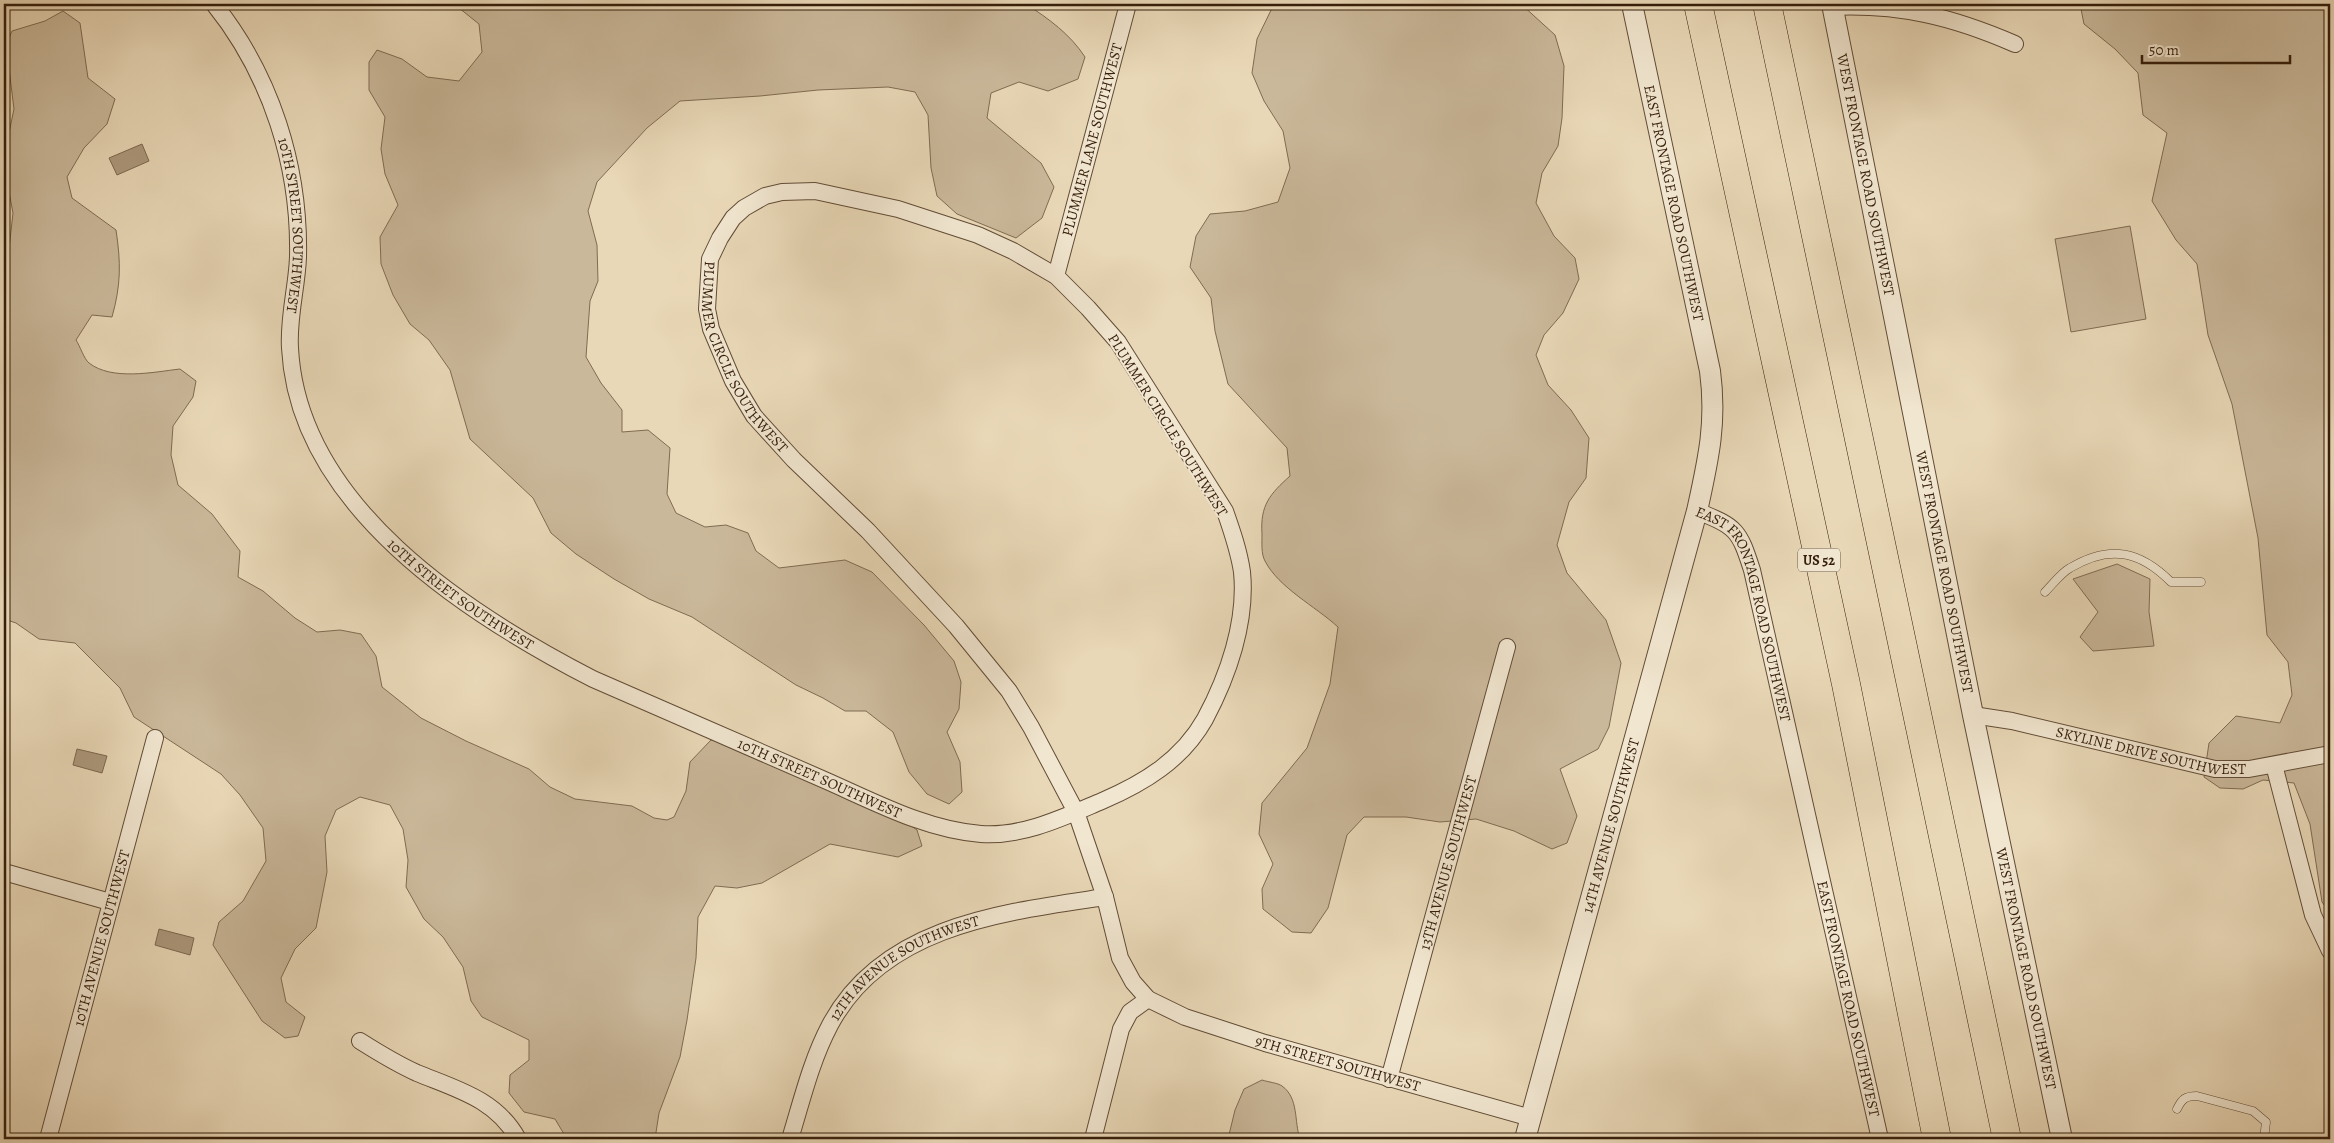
<svg xmlns="http://www.w3.org/2000/svg" width="2334" height="1143" viewBox="0 0 2334 1143" font-family="Alegreya,serif">
  <style>
    .green { fill: #cab89a; stroke: #806b52 }
    .water { fill: #ac997d; stroke: #7c684f }
    .lines { fill: none; stroke-linecap: round; stroke-linejoin: round }
    .service-casing { stroke: #624c36; stroke-width: 9 }
    .minor-casing { stroke: #624c36; stroke-width: 18 }
    .tertiary-casing { stroke: #624c36; stroke-width: 22 }
    .motorway-casing { stroke: #351e0b; stroke-width: 29 }
    .service { stroke: #f1e6d0; stroke-width: 8 }
    .minor { stroke: #f1e6d0; stroke-width: 16 }
    .tertiary { stroke: #f1e6d0; stroke-width: 20 }
    .motorway { stroke: #e9d8b7; stroke-width: 28 }
    .labels { text-anchor: middle; stroke-width: 4; stroke-linejoin: round; paint-order: stroke }
    .shield { fill: #f1e6d0; stroke: #6d5a46; stroke-width: 1 }
    .shield-label { font-size: 14px; font-weight: bold; fill: #351e0b }
    .street-label { font-size: 15px; fill: #351e0b; stroke: #f1e6d0 }
  </style>
  <rect width="100%" height="100%" fill="#e9d8b7"/>
  <filter id="stains"><feTurbulence type="fractalNoise" baseFrequency=".004" numOctaves="4"/><feColorMatrix values="0 0 0 0 .2 0 0 0 0 .09 0 0 0 0 .02 0 0 0 .5 -.17"/></filter>
  <radialGradient id="worn" r=".72"><stop offset=".6" stop-color="#630" stop-opacity="0"/><stop offset="1" stop-color="#630" stop-opacity=".3"/></radialGradient>
  <g class="green">
    <path d="M 454,4 L 1026,4 C 1049,19 1070,34 1085,57 L 1078,79 L 1048,91 L 1019,82 L 991,93 L 987,118 L 1041,163 L 1054,187 L 1042,218 L 1016,238 L 957,214 L 937,196 L 931,168 L 928,115 L 915,92 L 888,87 L 818,90 L 760,96 L 680,101 L 647,128 L 597,182 L 588,211 L 597,245 L 598,281 L 590,301 L 586,357 L 601,383 L 622,410 L 622,432 L 648,430 L 670,448 L 667,494 L 676,513 L 705,527 L 726,525 L 748,533 L 756,551 L 779,568 L 845,560 L 872,572 L 924,625 L 954,661 L 961,682 L 959,709 L 947,732 L 960,762 L 962,792 L 949,804 L 927,794 L 909,772 L 893,732 L 866,711 L 845,711 L 823,698 L 796,685 L 692,617 L 649,599 L 614,579 L 576,554 L 551,533 L 533,498 L 470,439 L 450,370 L 429,340 L 410,324 L 393,295 L 381,264 L 380,237 L 398,205 L 385,174 L 381,149 L 385,117 L 369,90 L 369,62 L 377,50 L 402,59 L 427,77 L 459,81 L 482,52 L 479,24 Z"/>
    <path d="M 1274,4 L 1521,4 L 1555,35 L 1564,66 L 1562,118 L 1558,146 L 1542,173 L 1536,203 L 1554,236 L 1575,258 L 1579,279 L 1563,313 L 1544,335 L 1536,355 L 1548,385 L 1571,410 L 1589,438 L 1586,478 L 1569,502 L 1557,545 L 1567,573 L 1606,620 L 1621,663 L 1609,727 L 1598,749 L 1560,769 L 1577,816 L 1567,843 L 1552,849 L 1514,831 L 1476,819 L 1440,822 L 1406,817 L 1364,817 L 1347,835 L 1328,908 L 1311,933 L 1292,932 L 1263,909 L 1262,889 L 1273,864 L 1259,834 L 1262,803 L 1307,748 L 1330,684 L 1338,627 C 1315,606 1279,588 1265,561 C 1261,554 1262,542 1262,534 C 1260,505 1270,494 1290,476 L 1287,448 L 1228,384 L 1215,331 L 1211,298 L 1190,267 L 1196,236 L 1210,214 L 1245,211 L 1278,202 L 1290,168 L 1283,131 L 1264,101 L 1252,73 L 1257,39 Z"/>
    <polygon points="2080,4 2330,4 2330,913 2322,902 2310,824 2294,783 2263,780 2243,789 2220,788 2204,777 2209,743 2236,716 2280,723 2292,695 2288,662 2267,635 2258,538 2232,404 2208,335 2197,264 2176,240 2152,201 2167,133 2143,115 2138,73 2115,49 2084,24"/>
    <path d="M 63,11 L 80,23 L 88,78 L 115,99 L 107,124 L 84,148 L 67,177 L 72,198 L 116,230 C 121,263 121,285 112,317 L 92,315 L 76,340 C 80,346 84,359 89,363 C 112,381 154,372 180,369 L 196,381 L 193,397 L 173,426 L 171,455 L 178,485 L 212,514 L 240,551 L 238,577 L 263,591 L 295,618 L 317,632 L 340,630 L 361,634 L 376,656 L 382,687 L 421,718 L 466,741 L 529,769 L 550,787 L 575,799 L 632,806 L 654,818 L 667,820 L 674,817 L 686,791 L 690,762 L 711,740 L 760,745 L 859,789 L 917,830 L 922,846 L 898,857 L 830,844 L 762,883 L 737,888 L 715,886 L 698,917 L 696,958 L 687,1020 L 680,1057 L 659,1113 L 655,1139 L 567,1139 L 555,1119 L 524,1112 L 509,1093 L 510,1075 L 529,1060 L 529,1040 L 482,1017 L 471,1001 L 463,967 L 443,937 L 424,919 L 406,887 L 408,860 L 403,829 L 390,805 L 360,797 L 336,810 L 325,836 L 327,872 L 316,928 L 295,949 L 281,978 L 286,1002 L 305,1017 L 298,1036 L 285,1038 L 262,1021 L 213,945 L 219,922 L 243,901 L 266,861 L 263,828 L 240,795 L 221,774 L 134,717 L 120,688 L 75,643 L 39,639 L 16,623 L 4,619 L 4,275 L 7,266 L 13,213 L 5,171 L 6,147 L 14,109 L 6,45 L 12,31 L 45,21 Z"/>
    <polygon points="2130,226 2146,319 2071,332 2055,239"/>
    <polygon points="2117,564 2150,579 2149,612 2154,646 2093,651 2080,637 2098,612 2073,579"/>
    <path d="M 1262,1080 C 1268,1082 1278,1083 1282,1086 C 1299,1098 1294,1122 1300,1139 L 1228,1139 L 1235,1110 L 1244,1089 Z"/>
  </g>
  <g class="water">
    <polygon points="142,144 149,161 117,175 109,158"/>
    <polygon points="77,749 107,756 102,773 73,765"/>
    <polygon points="159,929 194,938 190,955 155,945"/>
  </g>
  <g class="lines">
    <defs>
      <g id="service">
        <path d="M 2045,592 C 2053,584 2061,573 2070,568 C 2110,544 2140,551 2171,582 L 2201,582"/>
        <path d="M 2177,1109 C 2182,1099 2185,1096 2197,1096 L 2253,1111 L 2266,1122 L 2264,1139"/>
      </g>
      <g id="minor">
        <path id="s1" d="M 214,4 C 271,75 300,166 298,257 C 297,287 288,317 290,348 C 298,506 467,614 593,679 C 669,712 744,745 820,778 C 871,800 925,830 981,834 C 1023,837 1064,817 1102,801 C 1144,783 1182,760 1205,719 C 1228,676 1247,622 1242,572 C 1239,551 1232,531 1225,511 L 1118,342 L 1088,308 L 1056,276 L 1013,251 L 978,235 L 898,209 L 815,191 L 782,192 L 765,196 L 744,208 L 733,218 L 720,238 L 710,259 L 707,309 L 711,329 L 733,381 L 754,416 L 794,460 L 868,531 L 956,626 L 1009,691 L 1031,727 L 1076,812 L 1105,897 L 1120,958 L 1133,982 L 1148,999 L 1185,1017 L 1265,1043 L 1531,1118"/>
        <path d="M 1832,7 C 1900,4 1953,17 2015,44"/>
        <path id="s2" d="M 1056,276 L 1128,4"/>
        <path id="s3" d="M 1697,511 C 1737,527 1739,530 1752,570 L 1880,1139"/>
        <path id="s4" d="M 1973,715 L 2012,721 L 2215,769 L 2249,769 L 2330,754"/>
        <polyline points="2274,765 2313,915 2330,951"/>
        <polyline points="4,872 110,902"/>
        <path d="M 360,1041 C 379,1053 397,1064 417,1073 C 456,1089 496,1099 518,1139"/>
        <path id="s5" d="M 1389,1079 L 1507,647"/>
        <path id="s6" d="M 48,1139 L 155,738"/>
        <path id="s7" d="M 790,1139 C 802,1100 811,1061 830,1025 C 883,925 1005,912 1105,897"/>
        <polyline points="1093,1139 1121,1029 1130,1012 1148,999"/>
      </g>
      <g id="tertiary">
        <path id="s8" d="M 1832,4 L 1973,715 L 2062,1139"/>
        <path id="s9" d="M 1525,1139 L 1697,511 C 1708,461 1717,423 1710,371 L 1632,4"/>
      </g>
      <g id="motorway">
        <polyline points="1698,4 1846,684 1937,1139"/>
        <polyline points="1767,4 2007,1139"/>
      </g>
    </defs>
    <use href="#service" class="service-casing"/>
    <use href="#minor" class="minor-casing"/>
    <use href="#tertiary" class="tertiary-casing"/>
    <use href="#motorway" class="motorway-casing"/>
    <use href="#service" class="service"/>
    <use href="#minor" class="minor"/>
    <use href="#tertiary" class="tertiary"/>
    <use href="#motorway" class="motorway"/>
  </g>
  <g class="labels">
    <rect class="shield" x="1798" y="548.5" width="42" height="23" rx="4"/>
    <g class="shield-label">
      <text x="1819" y="565">US 52</text>
    </g>
    <g class="street-label">
      <text dy="5" stroke="none"><textPath href="#s2" startOffset="141">PLUMMER LANE SOUTHWEST</textPath></text>
      <text dy="5" stroke="none"><textPath href="#s8" startOffset="174">WEST FRONTAGE ROAD SOUTHWEST</textPath></text>
      <text transform="translate(1674 203) rotate(78)" y="5">EAST FRONTAGE ROAD SOUTHWEST</text>
      <text dy="5" stroke="none"><textPath href="#s1" startOffset="240">10TH STREET SOUTHWEST</textPath></text>
      <text dy="5" stroke="none"><textPath href="#s1" startOffset="2522">PLUMMER CIRCLE SOUTHWEST</textPath></text>
      <text transform="translate(1168 425) rotate(58)" y="5">PLUMMER CIRCLE SOUTHWEST</text>
      <text dy="5" stroke="none"><textPath href="#s8" startOffset="579">WEST FRONTAGE ROAD SOUTHWEST</textPath></text>
      <text dy="5" stroke="none"><textPath href="#s1" startOffset="675">10TH STREET SOUTHWEST</textPath></text>
      <text dy="5" stroke="none"><textPath href="#s3" startOffset="120">EAST FRONTAGE ROAD SOUTHWEST</textPath></text>
      <text dy="5" stroke="none"><textPath href="#s4" startOffset="182">SKYLINE DRIVE SOUTHWEST</textPath></text>
      <text dy="5" stroke="none"><textPath href="#s1" startOffset="1080">10TH STREET SOUTHWEST</textPath></text>
      <text dy="5" stroke="none"><textPath href="#s9" startOffset="325">14TH AVENUE SOUTHWEST</textPath></text>
      <text dy="5" stroke="none"><textPath href="#s5" startOffset="224">13TH AVENUE SOUTHWEST</textPath></text>
      <text dy="5" stroke="none"><textPath href="#s6" startOffset="208">10TH AVENUE SOUTHWEST</textPath></text>
      <text dy="5" stroke="none"><textPath href="#s8" startOffset="984">WEST FRONTAGE ROAD SOUTHWEST</textPath></text>
      <text dy="5" stroke="none"><textPath href="#s7" startOffset="218">12TH AVENUE SOUTHWEST</textPath></text>
      <text dy="5" stroke="none"><textPath href="#s3" startOffset="525">EAST FRONTAGE ROAD SOUTHWEST</textPath></text>
      <text dy="5" stroke="none"><textPath href="#s1" startOffset="3499">9TH STREET SOUTHWEST</textPath></text>
    </g>
  </g>
  <rect width="2334" height="1143" fill="none" stroke="#e9d8b7" stroke-width="20"/>
  <rect x="5" y="5" width="2324" height="1133" fill="none" stroke="#351e0b" stroke-width="2.5"/>
  <rect x="10" y="10" width="2314" height="1123" fill="none" stroke="#351e0b"/>
  <path d="M2142 55v8h148v-8" fill="none" stroke="#351e0b" stroke-width="2.5"/>
  <text x="2149" y="55" font-size="15" fill="#351e0b" stroke="#f1e6d0" stroke-width="4" paint-order="stroke">50 m</text>
  <rect width="100%" height="100%" filter="url(#stains)"/>
  <rect width="100%" height="100%" fill="url(#worn)"/>
</svg>
